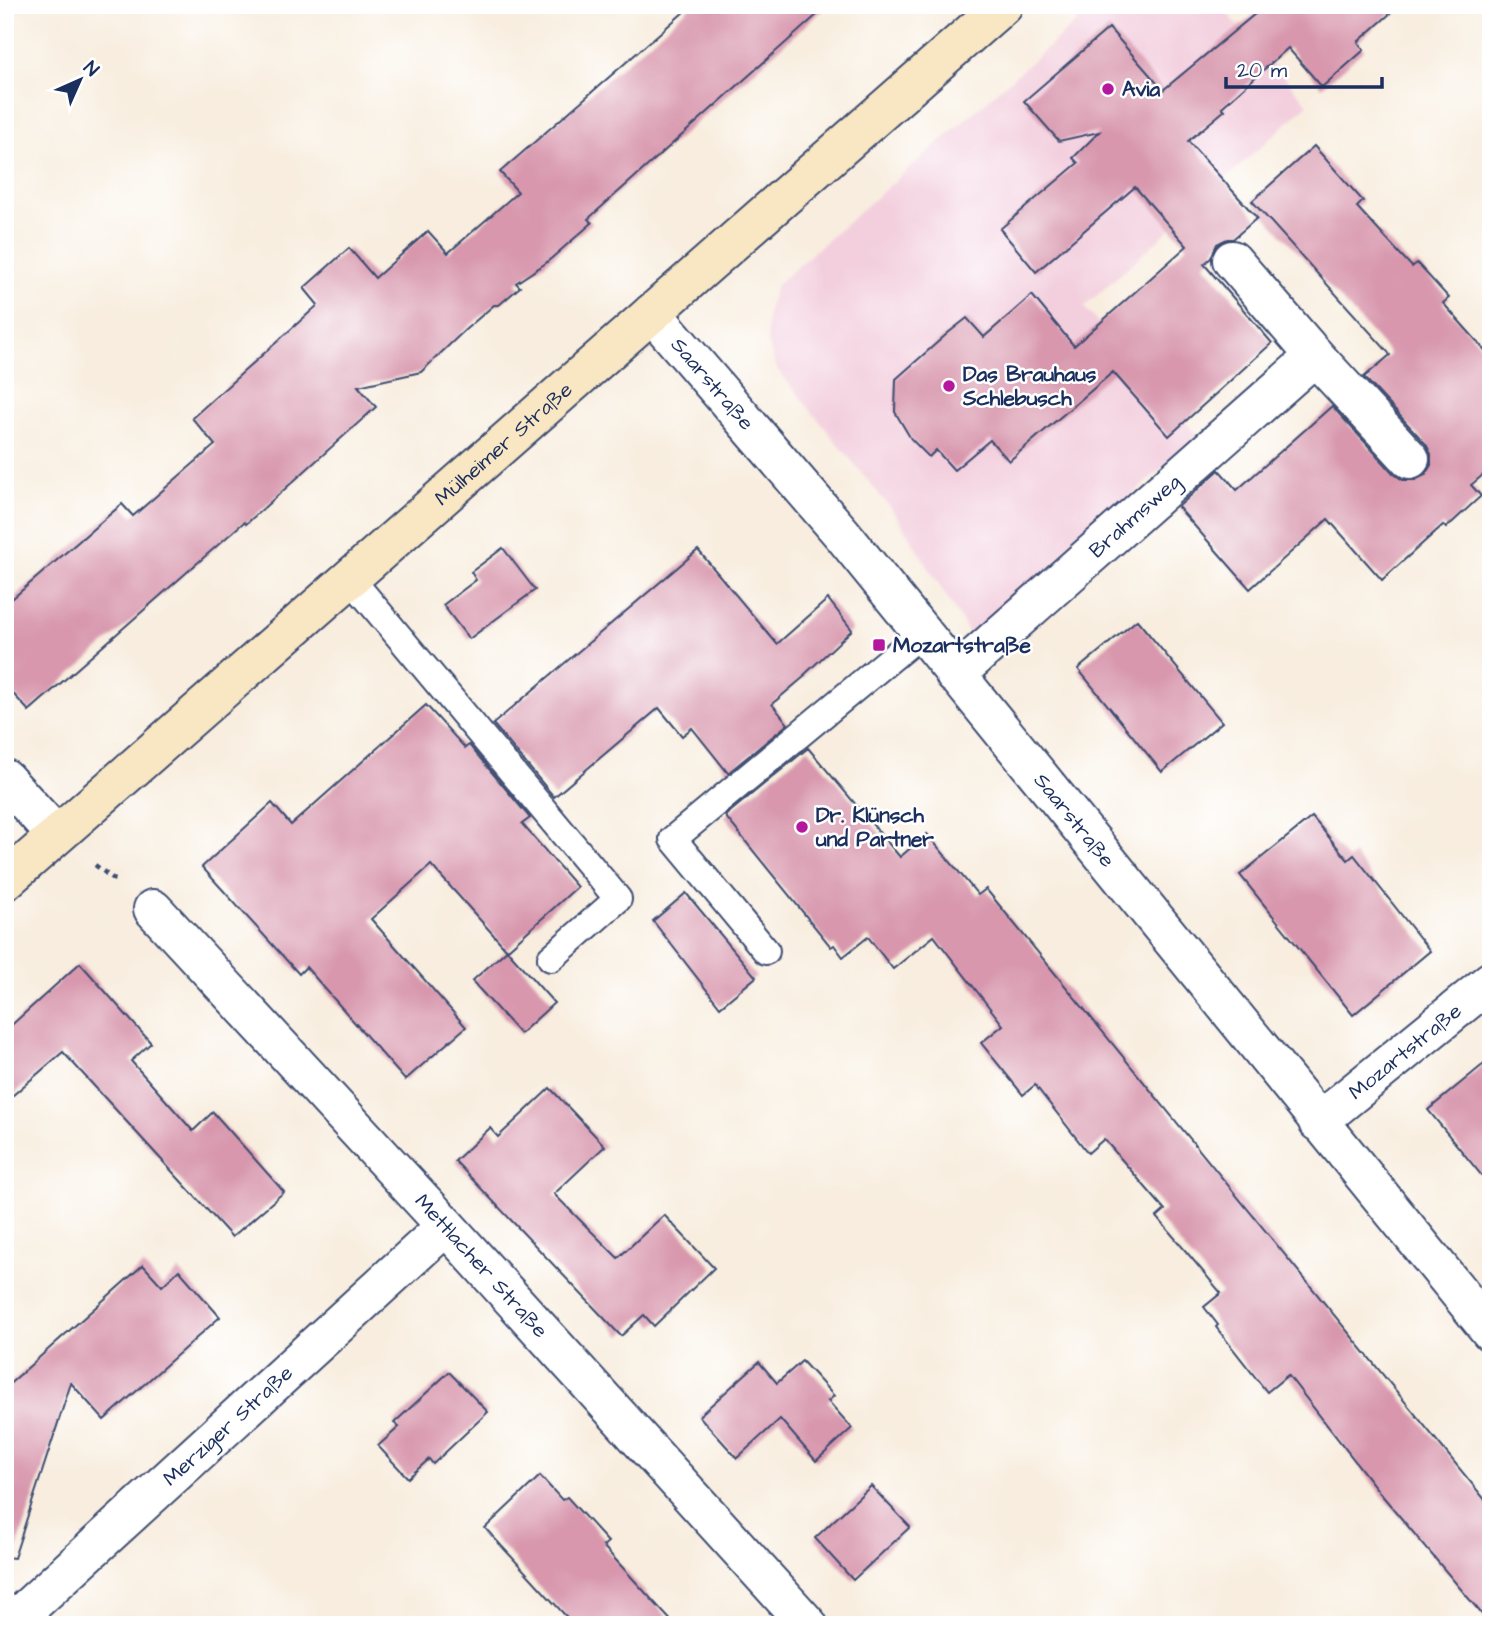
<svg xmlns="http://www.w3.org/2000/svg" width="1496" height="1630" viewBox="0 0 1496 1630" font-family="'Architects Daughter',sans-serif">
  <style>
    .built { fill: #f3cfde }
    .building { fill: #d897ad }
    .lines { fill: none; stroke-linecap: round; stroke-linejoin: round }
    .lane-casing { stroke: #3c4c71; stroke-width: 30 }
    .street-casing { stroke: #3c4c71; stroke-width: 42 }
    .secondary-casing { stroke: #3c4c71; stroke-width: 42 }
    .path { stroke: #3c4c71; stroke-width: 4.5; stroke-dasharray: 5 5; stroke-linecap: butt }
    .lane { stroke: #fff; stroke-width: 26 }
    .street { stroke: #fff; stroke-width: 38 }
    .secondary { stroke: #f9e7c3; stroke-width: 38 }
    .poi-dot { fill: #b5179e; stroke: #fff; stroke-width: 2.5 }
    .labels { text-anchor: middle; stroke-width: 5; stroke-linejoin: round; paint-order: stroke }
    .poi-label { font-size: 21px; font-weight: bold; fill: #1b2f5e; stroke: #fff; text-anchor: start }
    .street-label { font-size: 21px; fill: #1b2f5e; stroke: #fff }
  </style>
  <rect width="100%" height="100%" fill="#fff"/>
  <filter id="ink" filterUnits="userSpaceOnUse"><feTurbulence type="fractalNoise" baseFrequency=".0143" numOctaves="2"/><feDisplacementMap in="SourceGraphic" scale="14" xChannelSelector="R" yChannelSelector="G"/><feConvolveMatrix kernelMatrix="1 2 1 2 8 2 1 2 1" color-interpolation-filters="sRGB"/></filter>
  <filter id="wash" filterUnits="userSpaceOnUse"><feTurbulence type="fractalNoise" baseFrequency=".00686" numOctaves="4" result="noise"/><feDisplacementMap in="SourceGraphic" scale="28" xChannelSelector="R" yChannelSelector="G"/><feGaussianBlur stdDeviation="1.57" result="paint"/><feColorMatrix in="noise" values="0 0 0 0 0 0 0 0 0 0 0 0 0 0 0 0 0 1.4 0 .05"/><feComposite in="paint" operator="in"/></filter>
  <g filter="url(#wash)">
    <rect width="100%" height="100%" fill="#f8edde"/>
    <polygon class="built" points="1096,5 1220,5 1308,104 1084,307 1198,436 972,638 896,515 777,369 767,342 767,313 776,285"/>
    <g id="blocks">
      <g class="building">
        <polygon points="692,5 828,5 588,219 592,223 546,263 516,283 520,287 499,305 494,305 465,330 421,372 358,386 376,407 246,524 244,522 29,711 5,685 5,605 122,504 133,516 215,445 192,418 318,305 304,288 349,248 375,278 428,231 448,253 518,192 500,172"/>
        <polygon points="1250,5 1400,5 1358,42 1364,50 1322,87 1288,48 1222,107 1225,110 1188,141 1257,218 1233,239 1227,239 1217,244 1211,258 1204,264 1272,343 1169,436 1113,372 1009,461 990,440 954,470 936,450 929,457 911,439 895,412 896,379 948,333 967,318 984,337 1032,295 1074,346 1187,246 1135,187 1036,272 1000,229 1078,163 1073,158 1099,132 1059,141 1024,101 1109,28 1163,90 1256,13"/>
        <polygon points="1314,146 1363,201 1357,207 1412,267 1417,263 1449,298 1443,303 1491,357 1491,468 1471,485 1481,496 1446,528 1443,525 1382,580 1328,519 1250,589 1178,507 1219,470 1237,490 1332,406 1394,474 1403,480 1415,480 1425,475 1431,465 1431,454 1426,444 1364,377 1390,355 1388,352 1252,201"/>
        <polygon points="503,548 535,590 469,639 443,605 476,580 471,572"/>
        <polygon points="698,550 777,644 828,599 852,630 804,675 805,676 772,704 788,724 728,773 692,728 682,736 659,708 554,797 493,724"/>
        <polygon points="1137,620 1222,722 1162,772 1078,669"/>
        <polygon points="426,705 465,748 469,745 530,818 522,824 577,887 507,950 431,865 371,919 466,1027 405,1080 306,967 299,974 202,867 272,803 291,825"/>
        <polygon points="808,748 900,857 927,834 978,895 986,889 1491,1507 1491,1625 1380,1493 1288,1375 1267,1392 1216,1327 1218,1325 1204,1307 1221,1293 1157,1217 1165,1210 1104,1139 1088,1153 1035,1085 1023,1095 981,1043 1003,1025 934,936 893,969 868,937 843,957 834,945 831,947 725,816"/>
        <polygon points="1312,817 1348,860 1354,855 1430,951 1353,1015 1240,875"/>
        <polygon points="686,893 756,977 720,1007 653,921"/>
        <polygon points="507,950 554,1003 520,1034 472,981"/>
        <polygon points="80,963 151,1043 131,1061 193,1131 213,1112 284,1192 232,1237 63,1052 5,1102 5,1031"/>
        <polygon points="1491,1058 1491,1187 1428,1110"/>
        <polygon points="550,1088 605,1146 554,1194 618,1258 664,1215 714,1268 654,1326 644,1315 621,1336 455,1161 490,1128 498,1137"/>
        <polygon points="143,1265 162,1286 179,1270 220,1317 104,1420 71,1383 14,1558 5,1557 5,1388"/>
        <polygon points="802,1361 834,1396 828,1401 852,1428 816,1461 780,1419 737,1458 699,1416 759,1362 777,1383"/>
        <polygon points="449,1372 488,1412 433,1464 429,1459 408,1478 378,1446 399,1427 394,1423"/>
        <polygon points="540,1476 562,1500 567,1497 608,1542 603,1546 675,1625 574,1625 485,1528"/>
        <polygon points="871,1486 910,1527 853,1580 815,1538"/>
      </g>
    </g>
  </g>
  <g filter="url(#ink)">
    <use href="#blocks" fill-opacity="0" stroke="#3c4c71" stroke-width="2"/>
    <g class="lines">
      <defs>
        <g id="lane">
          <polyline points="351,579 618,899 551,958"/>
          <polyline points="766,951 673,839 922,633"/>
        </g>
        <g id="street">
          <polyline points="1232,260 1315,356 1410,459"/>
          <path id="s1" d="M 652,313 L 843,535 L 1491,1332"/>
          <path id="s2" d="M 955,675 L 1315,356"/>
          <polyline points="5,779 56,835"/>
          <path id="s3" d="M 153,909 L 446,1226 L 808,1625"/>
          <path id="s4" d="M 1318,1122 L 1491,981"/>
          <path id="s5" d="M 9,1625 L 446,1226"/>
        </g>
        <g id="secondary">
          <path id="s6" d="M 5,881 L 1003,5"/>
        </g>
      </defs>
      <use href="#lane" class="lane-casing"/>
      <use href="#street" class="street-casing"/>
      <use href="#secondary" class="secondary-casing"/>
      <polyline class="path" points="95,865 116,881"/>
      <use href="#lane" class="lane"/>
      <use href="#street" class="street"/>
      <use href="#secondary" class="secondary"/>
    </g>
  </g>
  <g class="poi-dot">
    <circle cx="1108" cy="89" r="7"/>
    <circle cx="949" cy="386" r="7"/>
    <rect x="872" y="638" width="14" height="14" rx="3.5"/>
    <circle cx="802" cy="827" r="7"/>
  </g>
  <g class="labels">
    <g class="poi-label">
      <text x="1122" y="96">Avia</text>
      <text x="963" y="381">Das Brauhaus<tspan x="963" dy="24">Schlebusch</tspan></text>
      <text x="893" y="652">Mozartstraße</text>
      <text x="816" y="822">Dr. Klünsch<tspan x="816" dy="24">und Partner</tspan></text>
    </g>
    <g class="street-label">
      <text dy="7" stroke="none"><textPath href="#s1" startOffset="93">Saarstraße</textPath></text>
      <text dy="7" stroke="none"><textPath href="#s6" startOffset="663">Mülheimer Straße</textPath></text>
      <text dy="7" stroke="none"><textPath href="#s2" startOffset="240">Brahmsweg</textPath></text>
      <text dy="7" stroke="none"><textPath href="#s1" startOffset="660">Saarstraße</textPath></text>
      <text dy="7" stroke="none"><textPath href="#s4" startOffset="112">Mozartstraße</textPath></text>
      <text dy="7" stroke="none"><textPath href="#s3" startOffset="485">Mettlacher Straße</textPath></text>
      <text dy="7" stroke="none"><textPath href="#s5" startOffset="296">Merziger Straße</textPath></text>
    </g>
  </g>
  <rect width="1496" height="1630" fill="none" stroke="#fff" stroke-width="28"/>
  <g transform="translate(80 80) rotate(45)" stroke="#ffffff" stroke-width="5" paint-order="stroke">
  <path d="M0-5L12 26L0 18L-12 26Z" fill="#1b2f5e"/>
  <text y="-10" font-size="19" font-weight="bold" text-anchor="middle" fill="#1b2f5e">N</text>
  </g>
  <path d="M1226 77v10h156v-10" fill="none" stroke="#1b2f5e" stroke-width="3.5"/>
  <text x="1237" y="77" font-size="21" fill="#1b2f5e" stroke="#ffffff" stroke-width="5" paint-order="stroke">20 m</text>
</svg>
